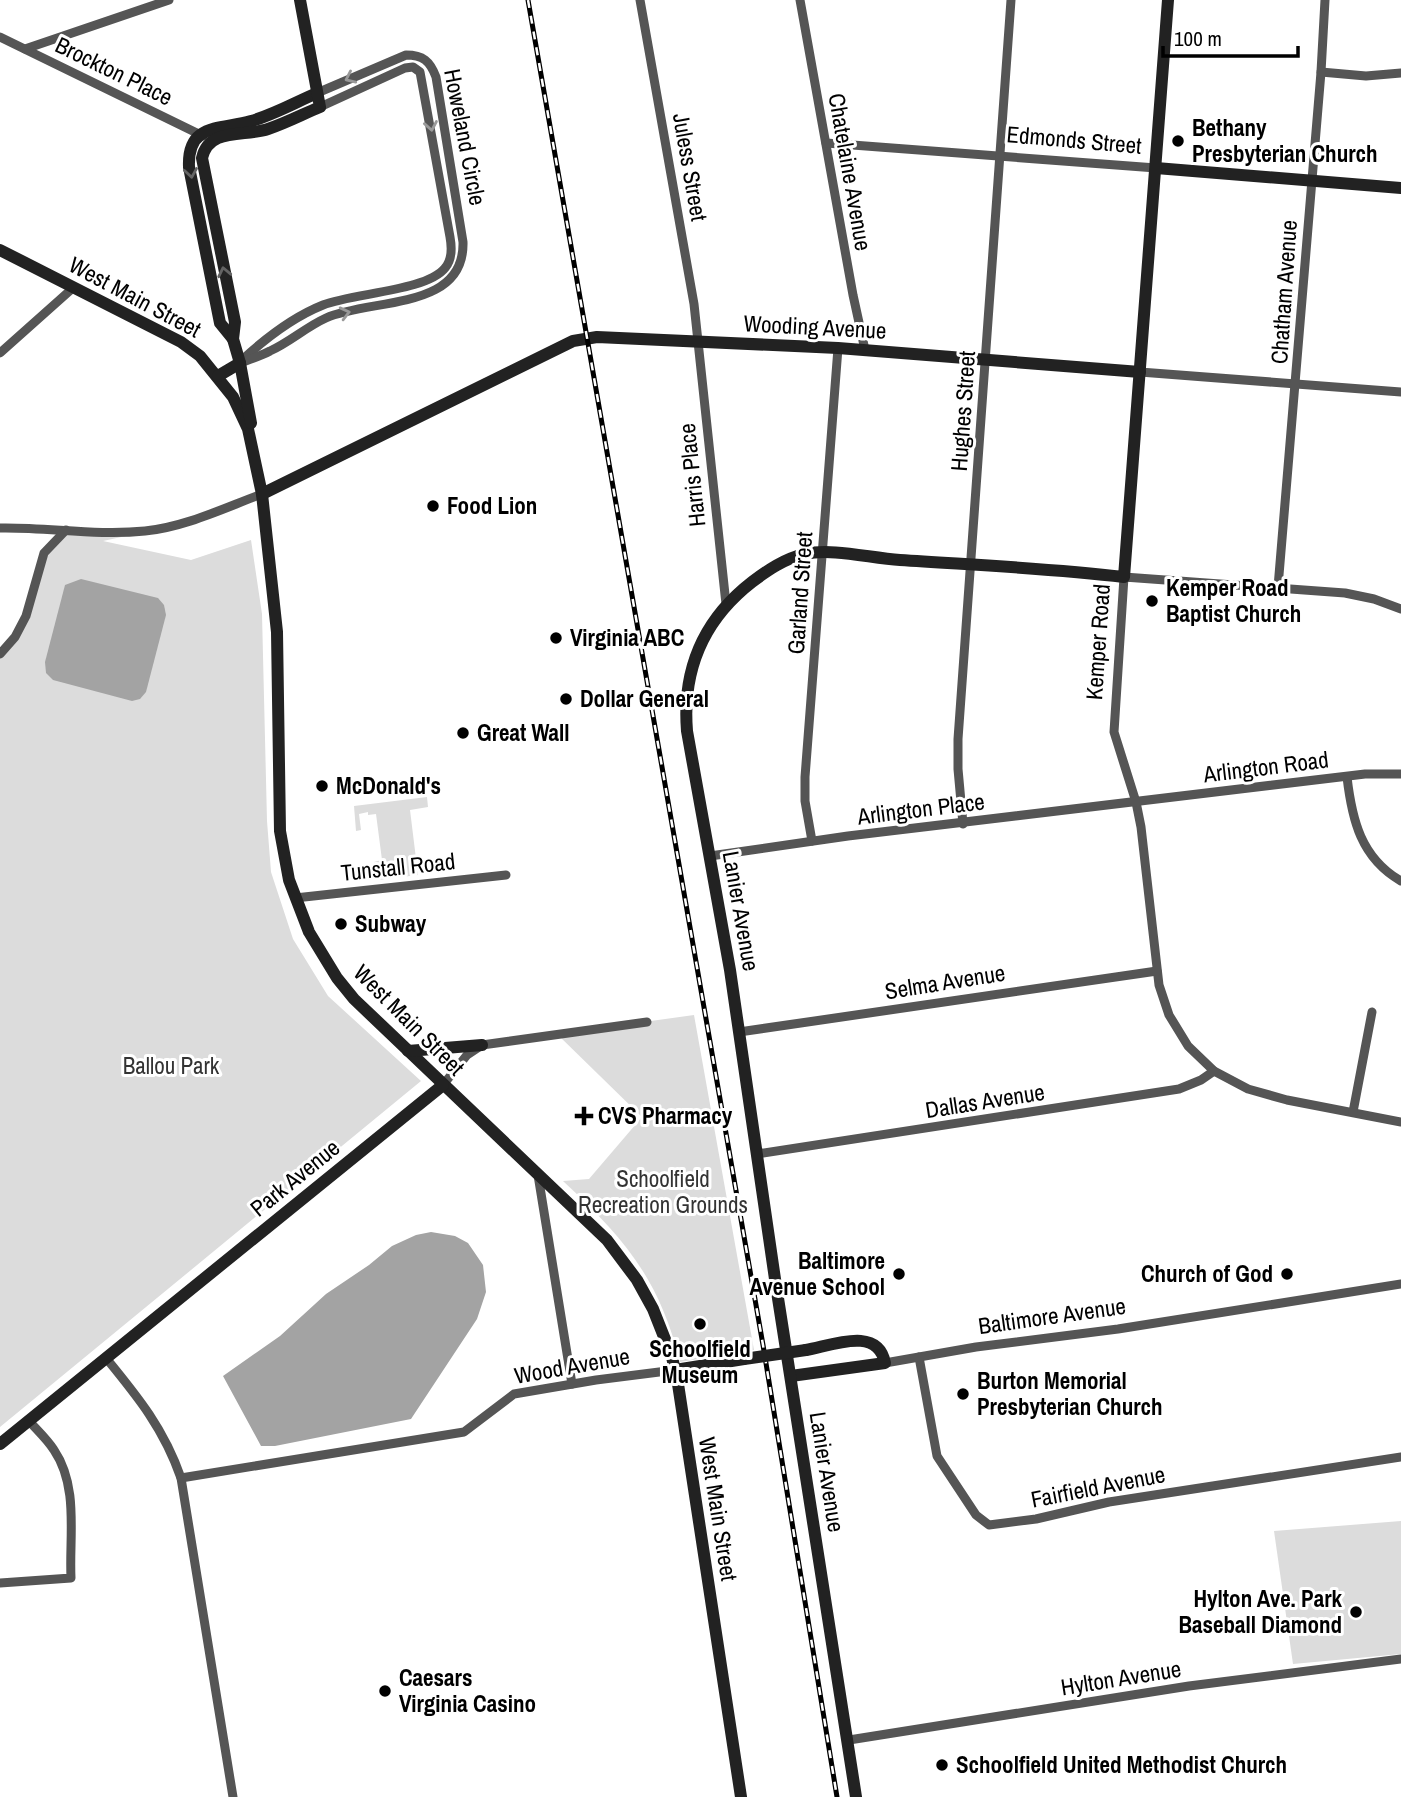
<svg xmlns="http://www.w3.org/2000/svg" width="1401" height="1797" viewBox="0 0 1401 1797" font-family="'Archivo Narrow',sans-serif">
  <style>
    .green { fill: #dcdcdc }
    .water { fill: #a3a3a3 }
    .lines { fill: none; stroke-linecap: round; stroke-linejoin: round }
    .street { stroke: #555; stroke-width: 9 }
    .secondary { stroke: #222; stroke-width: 12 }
    .rail-casing { stroke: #000; stroke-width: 5 }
    .rail { stroke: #fff; stroke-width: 2.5; stroke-dasharray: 8; stroke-linecap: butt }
    .secondary-bridge { stroke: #222; stroke-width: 12 }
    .oneway { stroke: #999 }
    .oneway2 { stroke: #646464 }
    .poi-dot { fill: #000; stroke: #fff; stroke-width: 2.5 }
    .labels { text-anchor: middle; stroke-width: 6; stroke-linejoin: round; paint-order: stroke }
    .street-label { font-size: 23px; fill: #000; stroke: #fff }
    .poi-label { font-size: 23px; font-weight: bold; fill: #000; stroke: #fff; text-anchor: start }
    .park-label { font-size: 23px; fill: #333; stroke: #fff }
  </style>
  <rect width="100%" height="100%" fill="#fff"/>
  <g class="green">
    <polygon points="181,524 103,541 191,560 251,540 262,614 267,821 271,872 293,939 328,996 421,1081 0,1427 0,653 20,629 40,564 66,530 111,533"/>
    <polygon points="427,797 428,807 410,810 418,875 378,880 374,862 382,860 376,814 368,815 368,812 359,814 361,830 356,831 354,806"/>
    <path d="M 694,1015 L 754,1350 L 680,1362 C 659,1278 624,1238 563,1181 L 589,1179 L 642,1117 L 557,1034 Z"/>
    <polygon points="1401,1521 1401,1654 1293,1664 1274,1531"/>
  </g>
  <g class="water">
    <polygon points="81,579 158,598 164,605 166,615 146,692 140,699 132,701 53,680 46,673 45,662 65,585"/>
    <polygon points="431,1232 455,1236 468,1243 483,1265 486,1292 477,1319 411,1419 275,1446 261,1446 223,1376 280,1336 326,1294 369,1265 392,1246 416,1235"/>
  </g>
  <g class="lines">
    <g class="street">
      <polyline points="640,0 694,304 726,604"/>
      <polyline points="800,0 853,295 865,350"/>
      <polyline points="0,37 203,136"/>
      <polyline points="25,49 169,0"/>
      <polyline points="1321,72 1366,76 1401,73"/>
      <polyline points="826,143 1156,168"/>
      <polyline points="0,353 74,287"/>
      <path d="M 243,359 C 267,337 293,317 323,305 C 353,293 427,291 445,268 C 452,260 452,248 450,237 L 420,72 L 413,67 L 405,68 L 320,107"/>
      <path d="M 240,363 C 250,359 261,356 270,351 C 290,342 306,327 326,318 C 371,298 465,311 463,242 L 436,77 C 430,61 423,55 406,55 L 317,93"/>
      <polyline points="1140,372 1401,392"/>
      <path d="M 0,528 C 48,527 96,536 145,531 C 185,527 224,508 262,494"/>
      <polyline points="1278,587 1321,72 1325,0"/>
      <polyline points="1401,609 1374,599 1345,593 1124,577 1114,732 1136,802 1141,827 1159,985 1169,1015 1188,1046 1214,1071 1248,1089 1287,1100 1401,1122"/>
      <polyline points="0,654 15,637 26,616 44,553 66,530"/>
      <path d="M 1347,777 C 1352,820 1361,858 1401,881"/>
      <polyline points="963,824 958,769 958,739 1011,0"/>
      <polyline points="812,841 805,801 805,777 838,348"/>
      <polyline points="710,856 848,836 1365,774 1401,774"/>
      <polyline points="295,898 506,875"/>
      <polyline points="739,1032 1157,971"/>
      <polyline points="443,1085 467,1055 482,1045 647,1022"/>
      <polyline points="1353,1112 1372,1012"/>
      <polyline points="757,1154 1179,1089 1201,1080 1214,1071"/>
      <polyline points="538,1175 572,1384"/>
      <polyline points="919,1357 937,1456 976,1515 989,1525 1036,1519 1109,1502 1401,1457"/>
      <path d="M 106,1358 C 138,1397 164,1429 181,1478 L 233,1797"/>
      <polyline points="885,1363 976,1347 1118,1329 1401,1284"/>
      <polyline points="181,1478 464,1432 514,1394 596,1380 675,1370"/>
      <path d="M 0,1583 L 71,1578 C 69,1536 79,1487 54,1450 C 47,1439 37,1430 29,1421"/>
      <polyline points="849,1740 1189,1686 1401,1659"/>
    </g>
    <g class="secondary">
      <polyline points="1156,168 1401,188"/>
      <polyline points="0,250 181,342 200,356 233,397 248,429 262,494 277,632 280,831 289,880 309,932 337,978 354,999 607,1240 637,1280 653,1309 672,1357 678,1384 741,1797"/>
      <path d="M 233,339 L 220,323 L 189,167 C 187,122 222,130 251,121 C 273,115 296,102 317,93"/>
      <polyline points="240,363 251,423"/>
      <path d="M 218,376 L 240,363 L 233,339 L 235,322 L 202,158 C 209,127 245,137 268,129 C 286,123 303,114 320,107 L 300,0"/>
      <polyline points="262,494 573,341 597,337 838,348 1140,372"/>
      <polyline points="408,1051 482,1045"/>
      <polyline points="675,1370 744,1359"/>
      <path d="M 791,1376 L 885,1363 C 878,1326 833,1345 806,1350"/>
      <polyline points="0,1444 443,1085"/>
      <path d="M 856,1797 L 775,1279 L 730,970 L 687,731 C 682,669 703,620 752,582 C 768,570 784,559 804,554 C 834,548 869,558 900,560 C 974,565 1049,568 1124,577 L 1168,0"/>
    </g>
    <defs>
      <polyline id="rail" points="528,0 763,1345 837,1797"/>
    </defs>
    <use href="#rail" class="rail-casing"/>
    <use href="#rail" class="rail"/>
    <polyline class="secondary-bridge" points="744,1359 806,1350"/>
  </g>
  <defs><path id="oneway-chevron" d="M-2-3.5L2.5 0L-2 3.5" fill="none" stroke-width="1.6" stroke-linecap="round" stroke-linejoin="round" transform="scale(1.75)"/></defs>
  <g class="oneway">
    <use href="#oneway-chevron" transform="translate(350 78) rotate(155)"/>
    <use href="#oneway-chevron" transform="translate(431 126) rotate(80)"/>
    <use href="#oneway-chevron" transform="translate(345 313) rotate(-14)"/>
  </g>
  <g class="oneway2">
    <use href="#oneway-chevron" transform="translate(191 173) rotate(81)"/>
    <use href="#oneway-chevron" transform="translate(224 272) rotate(-102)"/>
  </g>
  <g class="poi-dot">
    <circle cx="1178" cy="141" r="7"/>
    <circle cx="433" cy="506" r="7"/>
    <circle cx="1152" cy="601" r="7"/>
    <circle cx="556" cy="638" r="7"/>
    <circle cx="566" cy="699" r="7"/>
    <circle cx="463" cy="733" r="7"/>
    <circle cx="322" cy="786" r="7"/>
    <circle cx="341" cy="924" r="7"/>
    <path d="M580.5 1105.5h7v7h7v7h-7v7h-7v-7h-7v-7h7z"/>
    <circle cx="899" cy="1274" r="7"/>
    <circle cx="1287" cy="1274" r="7"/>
    <circle cx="700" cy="1324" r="7"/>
    <circle cx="963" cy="1394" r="7"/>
    <circle cx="1356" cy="1612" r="7"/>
    <circle cx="385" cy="1691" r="7"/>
    <circle cx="942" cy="1765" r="7"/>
  </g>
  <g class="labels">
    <g class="street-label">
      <text transform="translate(114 71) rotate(26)" y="8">Brockton Place</text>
      <text transform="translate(465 137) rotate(79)" y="8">Howeland Circle</text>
      <text transform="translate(1074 140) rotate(5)" y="8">Edmonds Street</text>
      <text transform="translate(690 167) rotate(80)" y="8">Juless Street</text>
      <text transform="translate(850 172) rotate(80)" y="8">Chatelaine Avenue</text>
      <text transform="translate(1284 292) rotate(-86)" y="8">Chatham Avenue</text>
      <text transform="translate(135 297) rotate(28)" y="8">West Main Street</text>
      <text transform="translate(815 327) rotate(3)" y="8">Wooding Avenue</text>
      <text transform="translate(963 411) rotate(-86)" y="8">Hughes Street</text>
      <text transform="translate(692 475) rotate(-96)" y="8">Harris Place</text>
      <text transform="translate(800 593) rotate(-86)" y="8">Garland Street</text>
      <text transform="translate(1098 642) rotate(-86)" y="8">Kemper Road</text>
      <text transform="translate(1266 767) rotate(-7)" y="8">Arlington Road</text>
      <text transform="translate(921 809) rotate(-7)" y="8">Arlington Place</text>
      <text transform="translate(398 867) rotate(-6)" y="8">Tunstall Road</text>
      <text transform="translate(741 911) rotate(80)" y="8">Lanier Avenue</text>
      <text transform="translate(945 982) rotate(-9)" y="8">Selma Avenue</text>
      <text transform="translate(409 1020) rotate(45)" y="8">West Main Street</text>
      <text transform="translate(985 1101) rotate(-9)" y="8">Dallas Avenue</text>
      <text transform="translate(295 1178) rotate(-39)" y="8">Park Avenue</text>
      <text transform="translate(1052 1316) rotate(-8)" y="8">Baltimore Avenue</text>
      <text transform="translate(572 1366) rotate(-10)" y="8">Wood Avenue</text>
      <text transform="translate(827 1472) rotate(81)" y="8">Lanier Avenue</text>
      <text transform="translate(1098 1487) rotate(-11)" y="8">Fairfield Avenue</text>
      <text transform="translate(718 1509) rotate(81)" y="8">West Main Street</text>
      <text transform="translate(1121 1678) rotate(-9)" y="8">Hylton Avenue</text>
    </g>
    <g class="poi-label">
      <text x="1192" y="136">Bethany<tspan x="1192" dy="26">Presbyterian Church</tspan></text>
      <text x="447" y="514">Food Lion</text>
      <text x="1166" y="596">Kemper Road<tspan x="1166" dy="26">Baptist Church</tspan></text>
      <text x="570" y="646">Virginia ABC</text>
      <text x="580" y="707">Dollar General</text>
      <text x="477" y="741">Great Wall</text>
      <text x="336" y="794">McDonald's</text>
      <text x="355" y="932">Subway</text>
      <text x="598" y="1124">CVS Pharmacy</text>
      <text x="885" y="1269" text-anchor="end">Baltimore<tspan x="885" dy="26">Avenue School</tspan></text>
      <text x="1273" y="1282" text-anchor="end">Church of God</text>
      <text x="700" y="1357" text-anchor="middle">Schoolfield<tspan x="700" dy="26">Museum</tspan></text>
      <text x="977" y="1389">Burton Memorial<tspan x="977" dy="26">Presbyterian Church</tspan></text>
      <text x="1342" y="1607" text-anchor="end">Hylton Ave. Park<tspan x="1342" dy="26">Baseball Diamond</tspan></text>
      <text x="399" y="1686">Caesars<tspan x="399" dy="26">Virginia Casino</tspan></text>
      <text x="956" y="1773">Schoolfield United Methodist Church</text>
    </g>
    <g class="park-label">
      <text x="171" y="1074">Ballou Park</text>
      <text x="663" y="1187">Schoolfield<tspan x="663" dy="26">Recreation Grounds</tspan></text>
    </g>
  </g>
  <path d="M1163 46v10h135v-10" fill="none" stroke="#000000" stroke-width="3.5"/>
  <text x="1174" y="46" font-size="21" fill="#000000" stroke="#ffffff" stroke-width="5" paint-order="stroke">100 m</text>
</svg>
